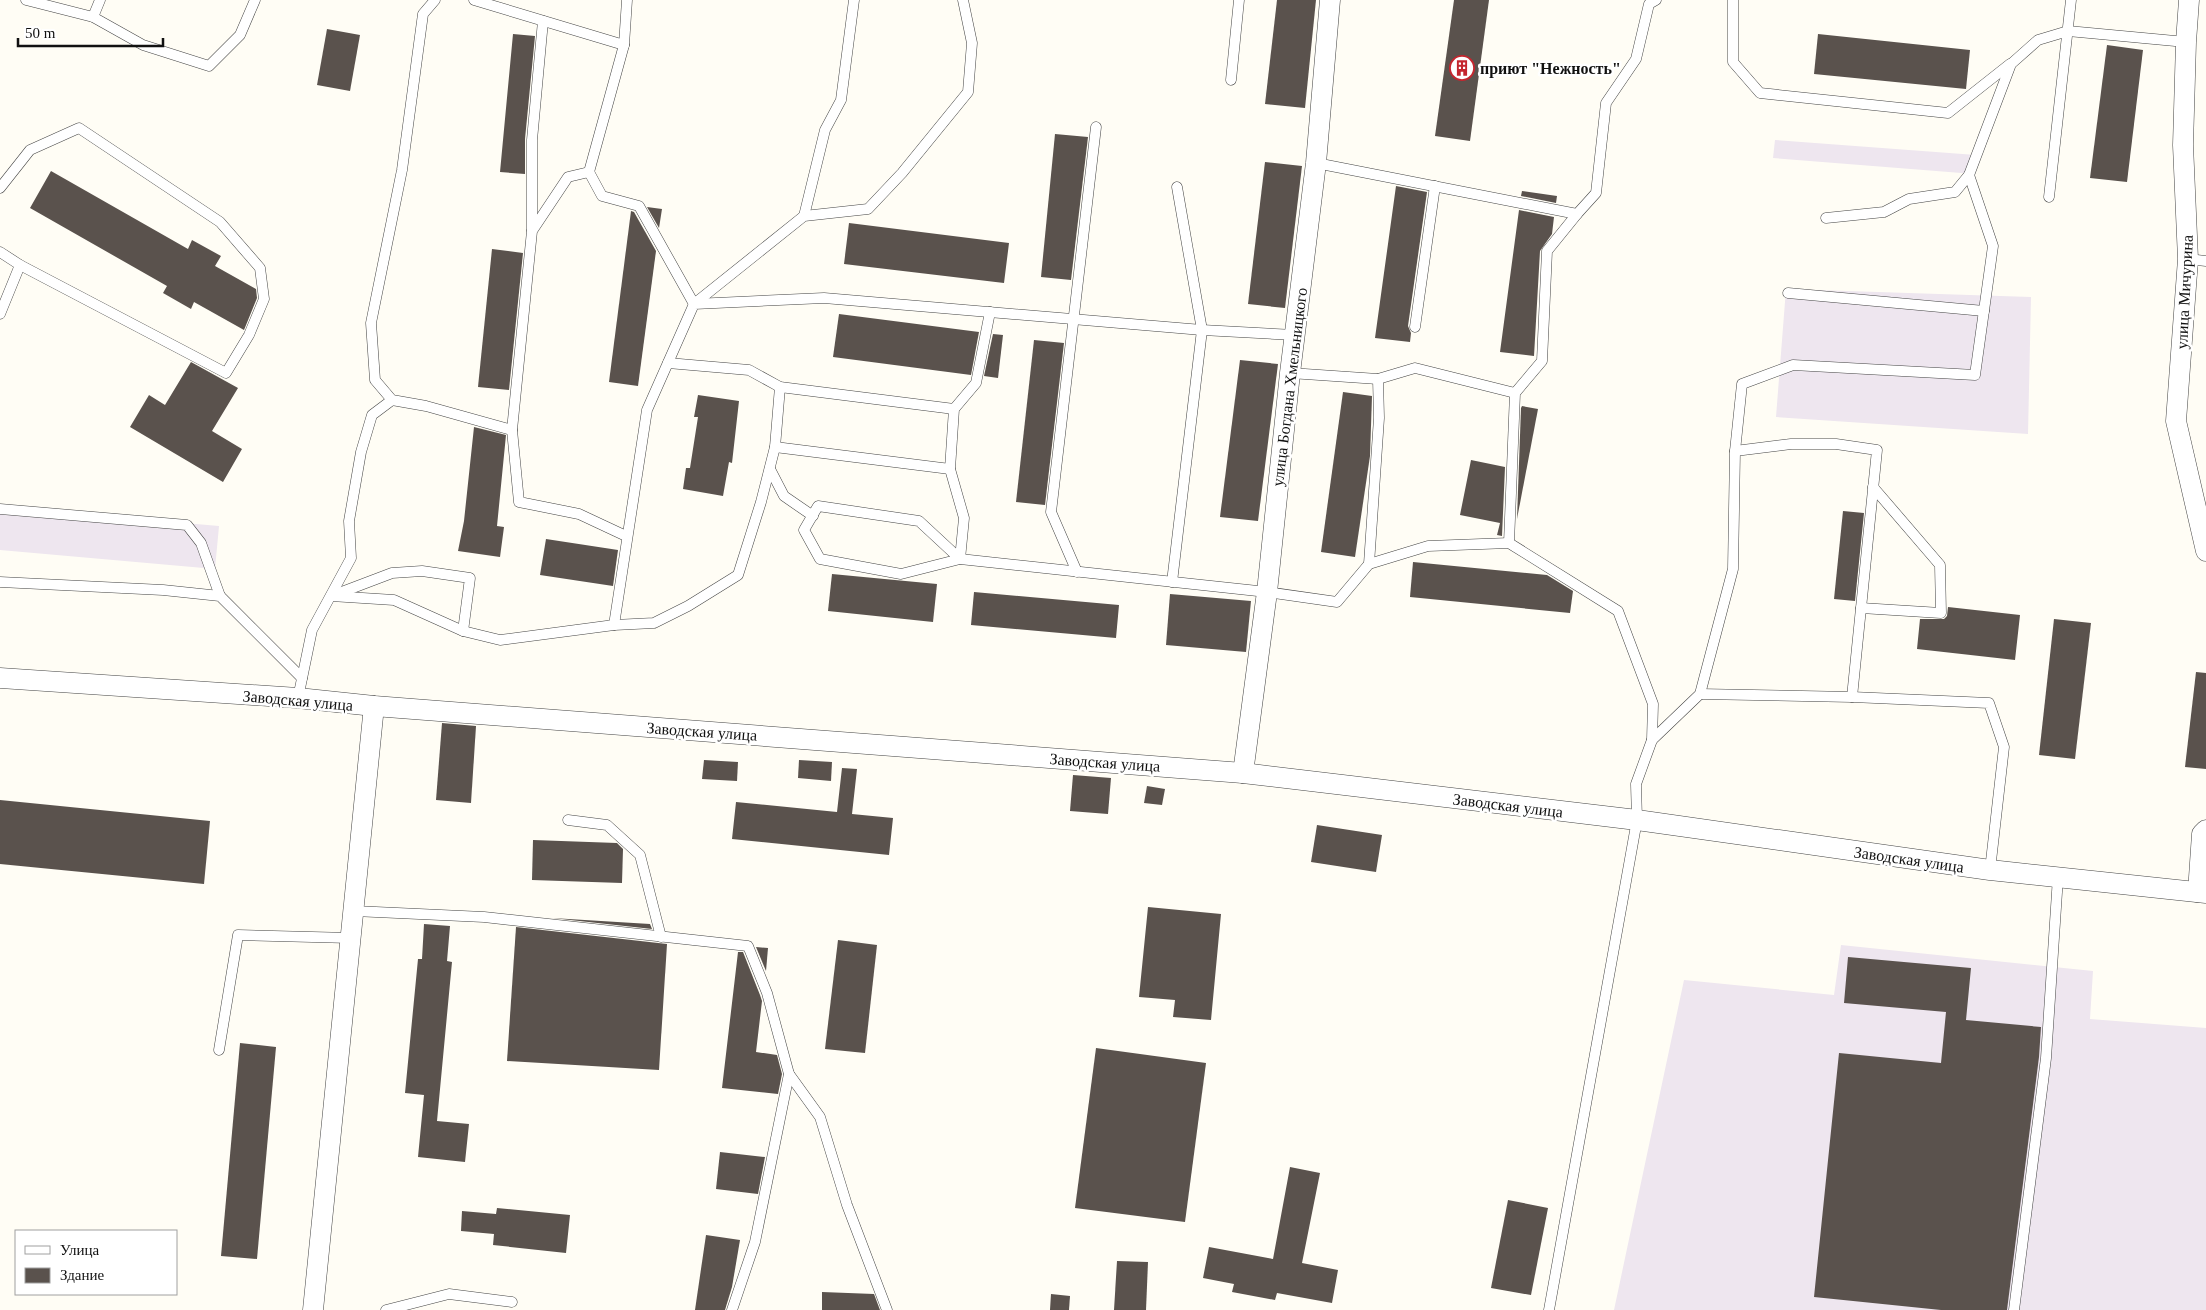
<svg xmlns="http://www.w3.org/2000/svg" width="2206" height="1310" viewBox="0 0 2206 1310" font-family="Georgia,serif">
  <style>
    .industrial { fill: #eee6ef }
    .building { fill: #5a524d }
    .lines { fill: none; stroke-linecap: round; stroke-linejoin: round }
    .lane-casing { stroke: #444; stroke-width: 11 }
    .street-casing { stroke: #444; stroke-width: 21 }
    .lane { stroke: #fff; stroke-width: 10 }
    .street { stroke: #fff; stroke-width: 20 }
    .labels { text-anchor: middle; stroke-width: 5; stroke-linejoin: round; paint-order: stroke }
    .poi-label { font-size: 16px; font-weight: bold; fill: #111; stroke: #fff; text-anchor: start }
    .street-label { font-size: 16px; fill: #111; stroke: #fff }
  </style>
  <rect width="100%" height="100%" fill="#fffdf5"/>
  <g class="industrial">
    <polygon points="1775,140 1976,155 1974,174 1773,158"/>
    <polygon points="1786,289 2031,297 2028,434 1776,417"/>
    <polygon points="0,507 219,526 215,569 0,550"/>
    <polygon points="1841,945 2093,971 2090,1019 2206,1028 2206,1310 1614,1310 1684,980 1834,995"/>
  </g>
  <g class="building">
    <polygon points="1277,0 1316,0 1305,108 1265,104"/>
    <polygon points="1454,0 1489,0 1470,141 1435,136"/>
    <polygon points="327,29 360,35 350,91 317,85"/>
    <polygon points="513,34 535,36 525,139 525,174 500,172"/>
    <polygon points="1818,34 1970,50 1966,89 1814,74"/>
    <polygon points="2107,45 2143,50 2127,182 2090,178"/>
    <polygon points="1055,134 1088,137 1071,280 1041,277"/>
    <polygon points="1265,162 1302,166 1285,308 1248,304"/>
    <polygon points="51,171 188,249 192,240 221,256 215,266 256,289 257,298 244,330 194,302 191,309 163,293 167,286 30,208"/>
    <polygon points="1396,186 1427,192 1408,326 1411,333 1410,342 1375,338"/>
    <polygon points="1522,191 1557,196 1556,203 1521,196"/>
    <polygon points="647,207 662,209 659,228"/>
    <polygon points="1519,210 1554,217 1552,234 1540,251 1534,356 1500,352"/>
    <polygon points="631,211 634,212 656,251 638,386 609,382"/>
    <polygon points="849,223 1009,243 1004,283 844,264"/>
    <polygon points="492,249 523,253 509,390 478,387"/>
    <polygon points="839,314 979,332 971,375 833,357"/>
    <polygon points="993,334 1003,335 998,378 984,376"/>
    <polygon points="1034,340 1064,343 1045,505 1016,502"/>
    <polygon points="1240,360 1278,364 1258,521 1220,517"/>
    <polygon points="191,362 238,388 212,431 242,449 223,482 130,427 149,395 165,405"/>
    <polygon points="1343,392 1372,396 1370,456 1355,557 1321,552"/>
    <polygon points="698,395 739,401 732,463 729,462 723,496 683,489 686,468 690,468 698,417 694,417"/>
    <polygon points="1522,406 1538,409 1517,519 1521,408"/>
    <polygon points="474,427 506,435 497,526 504,527 500,557 458,551 464,521"/>
    <polygon points="1471,460 1505,467 1502,536 1497,535 1500,523 1460,515"/>
    <polygon points="1843,511 1864,513 1855,601 1834,599"/>
    <polygon points="546,539 618,550 613,586 540,575"/>
    <polygon points="1413,562 1547,575 1573,591 1570,613 1410,597"/>
    <polygon points="832,574 937,584 933,622 828,611"/>
    <polygon points="974,592 1119,605 1116,638 971,625"/>
    <polygon points="1170,594 1251,601 1246,652 1166,645"/>
    <polygon points="1948,607 2020,615 2015,660 1917,649 1920,619 1944,619 1947,616"/>
    <polygon points="2054,619 2091,623 2075,759 2039,755"/>
    <polygon points="2196,672 2206,673 2206,769 2185,767"/>
    <polygon points="442,723 476,726 471,803 436,800"/>
    <polygon points="704,760 738,762 737,781 702,779"/>
    <polygon points="799,760 832,762 831,781 798,778"/>
    <polygon points="842,768 857,769 852,814 893,818 889,855 732,839 736,802 837,812"/>
    <polygon points="1073,775 1111,778 1108,814 1070,811"/>
    <polygon points="1147,786 1165,789 1162,805 1144,803"/>
    <polygon points="0,800 210,821 204,884 0,864"/>
    <polygon points="1317,825 1382,835 1376,872 1311,862"/>
    <polygon points="533,840 617,843 623,849 622,883 532,880"/>
    <polygon points="1148,907 1221,914 1211,1020 1173,1017 1175,1000 1139,997"/>
    <polygon points="552,918 650,924 652,929"/>
    <polygon points="424,924 450,926 447,961 452,962 437,1121 469,1124 465,1162 418,1157 424,1095 405,1093 418,959 422,959"/>
    <polygon points="516,927 667,944 659,1070 507,1061"/>
    <polygon points="838,940 877,945 865,1053 825,1049"/>
    <polygon points="756,947 768,948 766,971"/>
    <polygon points="738,952 743,952 760,995 762,1001 756,1052 777,1055 782,1074 778,1094 722,1088"/>
    <polygon points="1848,957 1971,968 1966,1020 2041,1027 2039,1057 2007,1310 1941,1310 1814,1297 1839,1053 1941,1063 1946,1012 1844,1003"/>
    <polygon points="240,1043 276,1047 257,1259 221,1256"/>
    <polygon points="1096,1048 1206,1063 1185,1222 1075,1208"/>
    <polygon points="720,1152 765,1157 758,1194 716,1189"/>
    <polygon points="1290,1167 1320,1173 1302,1263 1338,1270 1332,1303 1277,1293 1275,1300 1232,1292 1234,1284 1203,1278 1209,1247 1273,1259"/>
    <polygon points="1508,1200 1548,1208 1531,1295 1491,1288"/>
    <polygon points="497,1208 570,1215 566,1253 493,1245 494,1234 461,1231 462,1211 496,1214"/>
    <polygon points="706,1235 740,1240 732,1287 725,1310 695,1310"/>
    <polygon points="1117,1261 1148,1262 1146,1310 1114,1310"/>
    <polygon points="822,1292 874,1294 880,1310 822,1310"/>
    <polygon points="1051,1294 1070,1296 1069,1310 1050,1310"/>
  </g>
  <g class="lines">
    <defs>
      <g id="lane">
        <polyline points="26,0 93,17 143,45 209,66 240,35 255,0"/>
        <polyline points="435,0 423,14 402,170 371,323 375,380 392,400 426,406 512,430"/>
        <polyline points="474,0 624,45"/>
        <polyline points="1733,0 1733,62 1760,93 1948,113 2010,64"/>
        <polyline points="93,17 100,0"/>
        <polyline points="1231,80 1239,0"/>
        <polyline points="1316,163 1577,214 1596,193 1606,103 1636,59 1649,4 1656,0"/>
        <polyline points="589,172 602,196 639,206 694,304 804,216 868,209 902,173 968,92 972,43 963,0"/>
        <polyline points="0,188 30,150 79,128 220,222 260,268 264,299 249,335 226,373 20,265"/>
        <polyline points="2049,197 2071,0"/>
        <polyline points="804,216 825,130 841,100 854,0"/>
        <polyline points="1826,218 1884,212 1909,199 1955,192 1969,175 2011,64 2038,40 2068,31 2186,42"/>
        <polyline points="532,230 532,140 543,21"/>
        <polyline points="0,252 20,265 0,314"/>
        <polyline points="2188,259 2206,261"/>
        <polyline points="1788,293 1984,311"/>
        <polyline points="1415,327 1435,186"/>
        <polyline points="668,363 749,370 780,387 954,409"/>
        <polyline points="1290,373 1378,379 1415,368 1515,393"/>
        <polyline points="775,447 950,469"/>
        <polyline points="1735,451 1791,444 1836,444 1877,450 1852,697"/>
        <polyline points="770,469 784,496 813,516"/>
        <polyline points="0,509 187,525 201,543 220,596"/>
        <polyline points="626,536 579,514 519,502 512,430 532,231 568,177 589,172 624,45 627,0"/>
        <polyline points="1509,543 1515,393 1542,361 1547,251 1577,214"/>
        <polyline points="960,559 919,521 818,506 804,530 820,559 901,574 960,559 1267,592 1337,602 1369,564 1428,546 1509,543 1618,611 1653,704 1652,740"/>
        <polyline points="960,559 964,518 950,469 954,409 976,383 990,312"/>
        <polyline points="1369,564 1379,418 1378,379"/>
        <polyline points="1077,572 1051,512 1096,127"/>
        <polyline points="0,582 163,590 220,596 302,678"/>
        <polyline points="1172,582 1202,330 1177,187"/>
        <polyline points="334,595 392,573 422,571 470,578 463,631"/>
        <polyline points="331,596 394,600 463,631 500,640 614,625 647,410 694,304 824,298 1202,330 1295,335"/>
        <polyline points="1861,608 1941,613 1940,565 1873,487"/>
        <polyline points="614,625 654,623 688,606 738,575 761,502 775,447 780,387"/>
        <polyline points="1700,694 1852,697 1989,703 2004,747 1990,870"/>
        <polyline points="298,698 312,630 351,558 349,521 361,452 372,415 392,400"/>
        <polyline points="568,820 607,825 640,855 661,937"/>
        <polyline points="354,911 484,917 748,946 767,993 789,1074 755,1242 732,1310"/>
        <polyline points="219,1050 238,935 351,938"/>
        <polyline points="789,1074 820,1117 847,1205 887,1310"/>
        <polyline points="386,1310 449,1294 512,1302"/>
        <polyline points="1549,1310 1637,820 1636,784 1652,740 1700,694 1733,569 1735,451 1742,384 1793,365 1975,375 1993,246 1969,175"/>
        <polyline points="2014,1310 2046,1058 2058,877"/>
      </g>
      <g id="street">
        <polyline points="2189,0 2186,42 2183,145 2188,259 2176,421 2206,551"/>
        <polyline points="0,678 298,698 374,706 1243,773 1637,820 1990,870 2206,893"/>
        <polyline points="1243,773 1267,592 1290,373 1316,163 1330,0"/>
        <polyline points="2198,892 2202,834 2206,830"/>
        <polyline points="313,1310 374,706"/>
      </g>
    </defs>
    <use href="#lane" class="lane-casing"/>
    <use href="#street" class="street-casing"/>
    <use href="#lane" class="lane"/>
    <use href="#street" class="street"/>
  </g>
  <defs>
    <symbol id="building-ring" viewBox="-11 -11 22 22"><circle r="9.5" fill="#fff" stroke="#c4262e" stroke-width="1.5"/><path d="M-4-6H4V6H1V3H-1V6H-4ZM-2.5-4.3h1.7v1.8h-1.7ZM.8-4.3h1.7v1.8H.8ZM-2.5-1h1.7V.8h-1.7ZM.8-1h1.7V.8H.8Z" fill="#c4262e"/></symbol>
  </defs>
  <g fill-rule="evenodd">
    <use href="#building-ring" x="1448" y="54" width="28" height="28"/>
  </g>
  <g class="labels">
    <g class="poi-label">
      <text x="1480" y="74">приют "Нежность"</text>
    </g>
    <g class="street-label">
      <text transform="translate(2184 292) rotate(-87)" y="6">улица Мичурина</text>
      <text transform="translate(1289 387) rotate(-83)" y="6">улица Богдана Хмельницкого</text>
      <text transform="translate(298 700) rotate(5)" y="6">Заводская улица</text>
      <text transform="translate(702 731) rotate(4)" y="6">Заводская улица</text>
      <text transform="translate(1105 762) rotate(4)" y="6">Заводская улица</text>
      <text transform="translate(1508 805) rotate(7)" y="6">Заводская улица</text>
      <text transform="translate(1909 859) rotate(8)" y="6">Заводская улица</text>
    </g>
  </g>
  <rect x="15" y="1230" width="162" height="65" fill="#ffffff" stroke="#a0a0a0"/>
  <rect x="25" y="1246" width="25" height="8" fill="#ffffff" stroke="#a0a0a0"/>
  <text x="60" y="1255" font-size="15" fill="#111111">Улица</text>
  <rect x="25" y="1268" width="25" height="15" fill="#5a524d" stroke="#a0a0a0"/>
  <text x="60" y="1280" font-size="15" fill="#111111">Здание</text>
  <path d="M18 38v8h145v-8" fill="none" stroke="#111111" stroke-width="2.5"/>
  <text x="25" y="38" font-size="15" fill="#111111" stroke="#ffffff" stroke-width="4" paint-order="stroke">50 m</text>
</svg>
